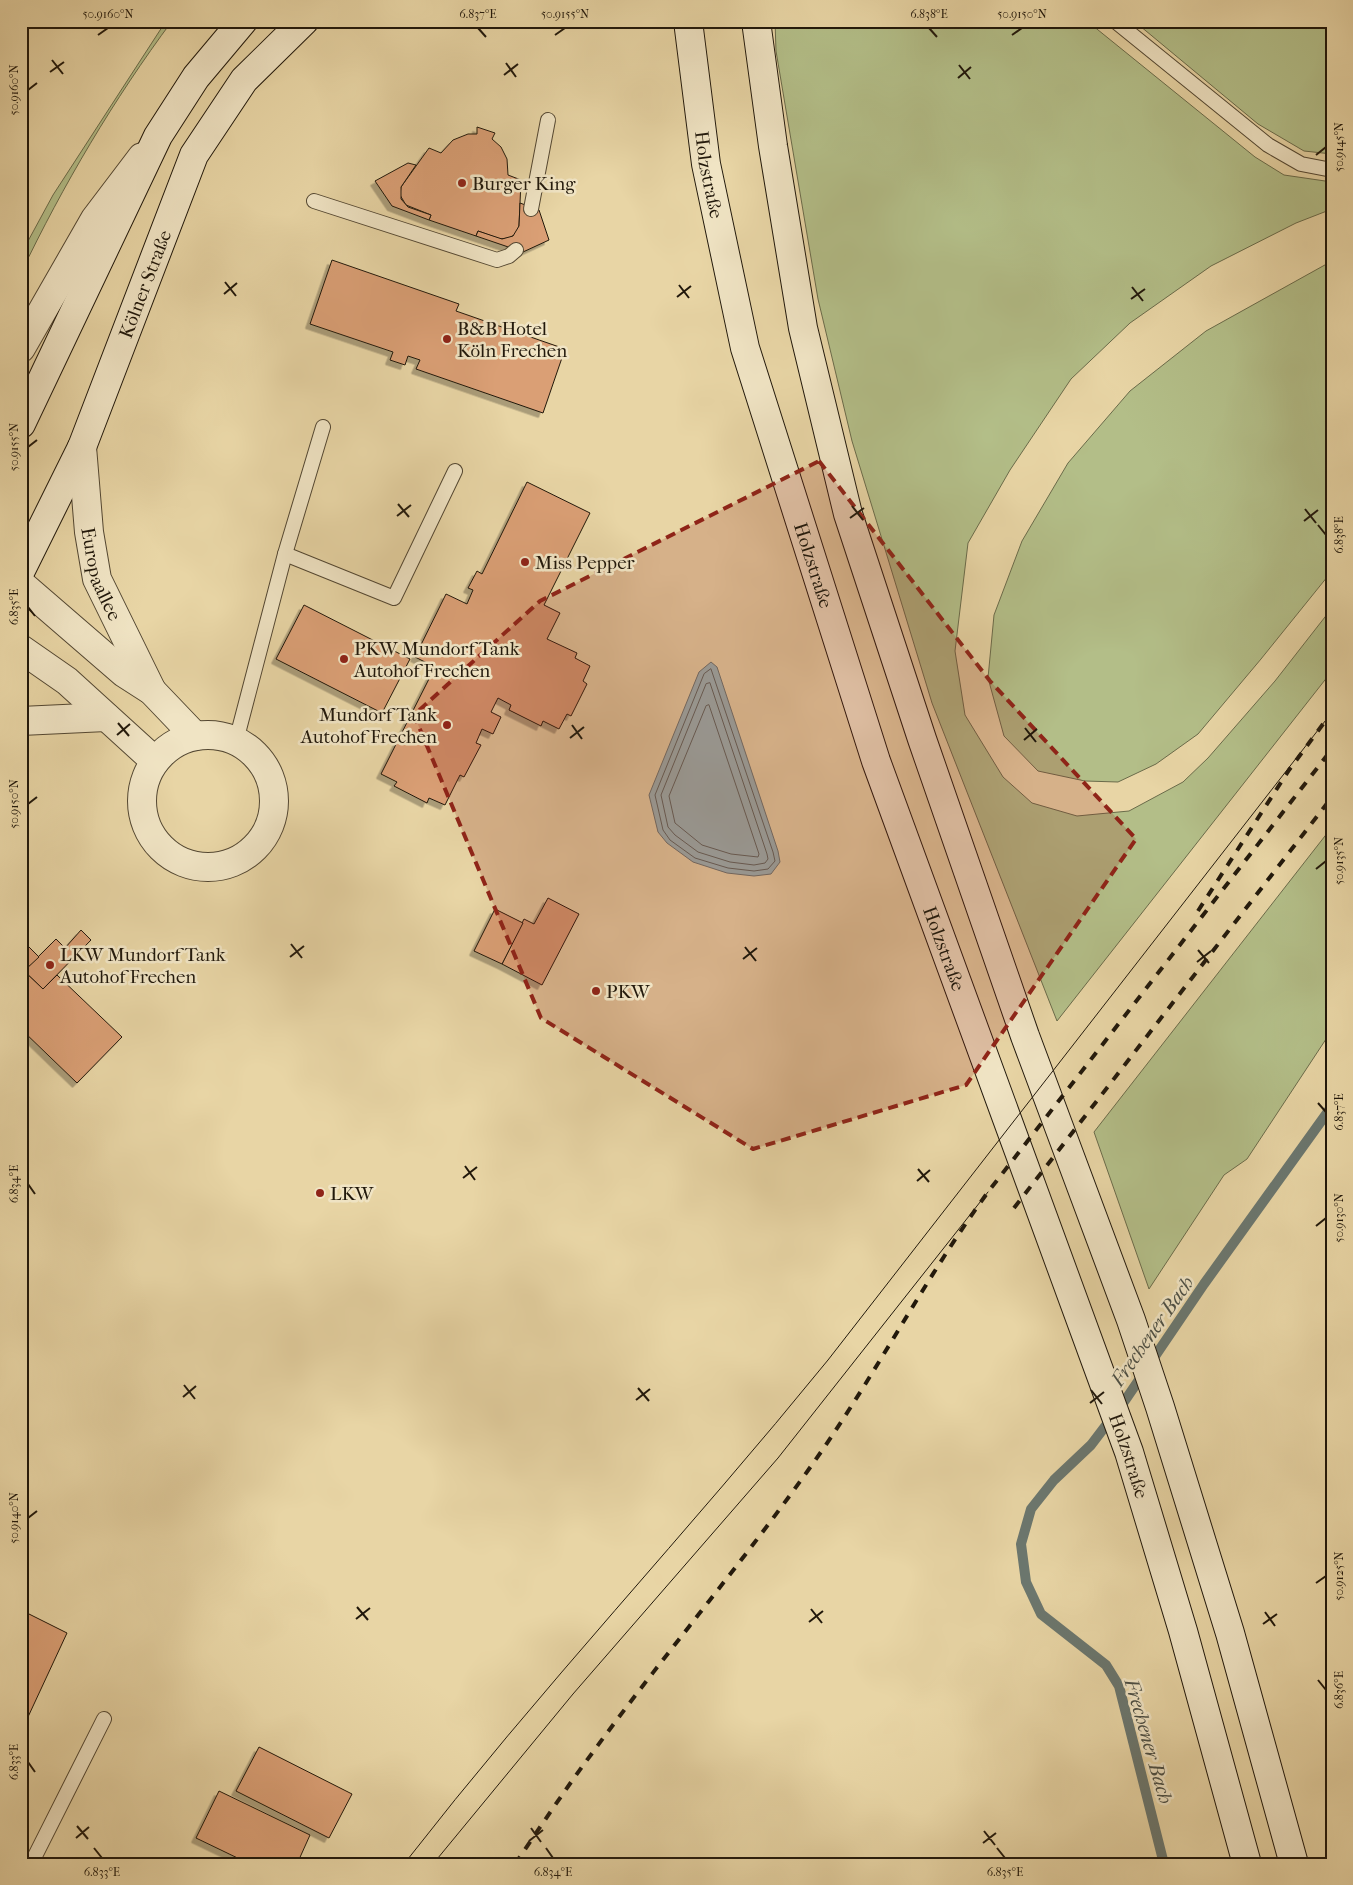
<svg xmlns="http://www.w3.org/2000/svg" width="1353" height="1885" viewBox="0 0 1353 1885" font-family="'IM FELL French Canon',serif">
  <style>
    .green { fill: #b3be88; stroke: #6a6b4a }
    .water { fill: #9cb6b2; stroke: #6b776f }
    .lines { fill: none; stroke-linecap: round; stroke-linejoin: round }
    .shore { stroke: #5e675e; stroke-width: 1 }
    .stream { stroke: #6b776f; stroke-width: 10 }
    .building { fill: #da9f75; stroke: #21180b; filter: url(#shadow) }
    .lane-casing { stroke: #534732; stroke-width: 16 }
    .street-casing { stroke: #534732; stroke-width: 30 }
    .secondary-casing { stroke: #21180b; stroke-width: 30 }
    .lane { stroke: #f0e4c4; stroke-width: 14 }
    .street { stroke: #f0e4c4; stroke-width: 28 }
    .secondary { stroke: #f0e4c4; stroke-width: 28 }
    .tram { stroke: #21180b; stroke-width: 1 }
    .rail { stroke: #21180b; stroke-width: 4; stroke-dasharray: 9 9; stroke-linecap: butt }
    .marked { fill: #8f2418; fill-opacity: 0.2; stroke: #8f2418; stroke-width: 4; stroke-dasharray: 10 6; stroke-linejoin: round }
    .ticks { fill: none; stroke: #21180b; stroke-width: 2 }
    .poi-dot { fill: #8f2418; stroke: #f0e4c4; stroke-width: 2 }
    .labels { text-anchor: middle; stroke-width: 5; stroke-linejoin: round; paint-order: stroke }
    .street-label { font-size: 19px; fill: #21180b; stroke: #f0e4c4 }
    .poi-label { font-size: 19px; fill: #21180b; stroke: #f0e4c4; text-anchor: start }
    .water-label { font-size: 20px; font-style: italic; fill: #4c4f45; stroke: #f0e4c4 }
    .neatline { fill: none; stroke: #21180b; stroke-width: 2 }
    .ticks-label { font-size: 12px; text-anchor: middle; fill: #21180b }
  </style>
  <defs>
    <filter id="shadow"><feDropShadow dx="-4.5" dy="4.5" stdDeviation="0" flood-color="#0004"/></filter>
  </defs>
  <rect width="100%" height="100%" fill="#e8d5a5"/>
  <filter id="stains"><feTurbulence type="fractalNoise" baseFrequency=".004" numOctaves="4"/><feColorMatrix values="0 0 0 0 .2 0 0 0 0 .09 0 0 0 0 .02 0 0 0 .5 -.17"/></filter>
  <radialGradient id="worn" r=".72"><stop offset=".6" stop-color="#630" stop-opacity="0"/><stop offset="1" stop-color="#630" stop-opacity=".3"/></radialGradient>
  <g class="green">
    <path d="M 166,21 L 172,21 C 114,99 63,185 21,273 L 21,254 L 53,195 Z"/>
    <polygon points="775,21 1087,21 1255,157 1284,175 1332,182 1332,209 1296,223 1211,266 1130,323 1071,379 1010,470 968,543 955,651 965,715 1003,777 1032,803 1077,816 1129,811 1183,782 1208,758 1275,681 1332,608 1332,671 1057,1021 932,703 852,441 818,299 776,51"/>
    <polygon points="1134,21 1332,21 1332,154 1304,151 1258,124"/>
    <polygon points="1332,261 1332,571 1261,659 1198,734 1156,764 1118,782 1085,781 1038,771 1004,736 988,678 994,615 1022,541 1068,463 1130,391 1206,331"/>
    <polygon points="1332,827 1332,1030 1247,1159 1224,1175 1149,1289 1094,1132"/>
  </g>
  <polygon class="water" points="711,662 717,667 778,851 780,862 771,874 754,876 727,873 693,862 667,843 658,832 649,795 699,672"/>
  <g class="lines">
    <g class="shore">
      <polygon points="711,669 773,852 775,861 768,869 754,871 728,868 695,858 670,840 663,830 655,795 704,674"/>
      <polygon points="710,683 767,854 768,859 765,863 754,865 730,862 698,852 675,835 668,827 661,795 706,684"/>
      <polygon points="709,705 759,854 758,857 731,854 702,845 675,823 669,796 706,706"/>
    </g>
    <polyline class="stream" points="1164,1864 1119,1686 1106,1665 1041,1614 1026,1582 1021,1544 1031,1509 1054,1480 1091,1445 1126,1399 1204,1284 1332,1106"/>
  </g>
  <g class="building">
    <polygon points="477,127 495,133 492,139 501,147 507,159 508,175 521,180 519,226 516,234 509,238 500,239 478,231 476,236 429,220 431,215 406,205 400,195 401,187 429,148 441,153 453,140 468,134 477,134"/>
    <polygon points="408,163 416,165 401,187 401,199 408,207 431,215 429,220 392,206 375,181"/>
    <polygon points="520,203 539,210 549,240 523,252 476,236 478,231 502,239 513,236 519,226"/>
    <polygon points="332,260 459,304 456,311 565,349 543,413 416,369 420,360 408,356 405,365 390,360 393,352 310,324"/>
    <polygon points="527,482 590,513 544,605 560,613 547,639 577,653 575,658 590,666 583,681 587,684 571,716 567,714 559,729 543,721 541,726 509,710 511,705 498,698 491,712 501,717 493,734 482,729 476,743 481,745 464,777 460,775 445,805 429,798 427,803 394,786 397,782 381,774 435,667 415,657 446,594 467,604 473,590 468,588 477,571 482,574"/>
    <polygon points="304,605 410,659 382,713 276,659"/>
    <polygon points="548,898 579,914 542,985 502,964 524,919 534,924"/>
    <polygon points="495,909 523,923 502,964 474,951"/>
    <polygon points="81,930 91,940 43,989 24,971 56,939 65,948"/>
    <polygon points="21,939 39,957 24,971 43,989 57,975 122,1037 77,1083 21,1029"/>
    <polygon points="21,1610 67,1633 21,1732"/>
    <polygon points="259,1747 352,1794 329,1838 236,1791"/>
    <polygon points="219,1791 310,1835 297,1864 250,1864 196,1838"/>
  </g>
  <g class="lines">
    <defs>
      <g id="lane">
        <polyline points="1115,21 1268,145 1301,164 1332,170"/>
        <polyline points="314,201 497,260 509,256 516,250"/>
        <polyline points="531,209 548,120"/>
        <polyline points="285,554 394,598 455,471"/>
        <polyline points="236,741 285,554 323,427"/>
        <polyline points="31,1864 104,1719"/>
      </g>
      <g id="street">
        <polyline points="21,348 95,219 142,157"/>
        <path id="s1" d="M 82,447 L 89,532 L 97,579 L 152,691"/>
        <polyline points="21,584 124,673 152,691 195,736"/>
        <polyline points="21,649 67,681 155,761"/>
        <polyline points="21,721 106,717"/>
        <circle cx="208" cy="801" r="66"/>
      </g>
      <g id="secondary">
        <path id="s2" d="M 688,21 L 706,164 L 745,348 L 876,761 L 1129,1452 L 1183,1631 L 1247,1864"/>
        <polyline points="756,21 773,146 803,328 848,514 922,739 1025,1036 1131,1320 1160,1407 1230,1633 1294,1864"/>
        <polyline points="21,424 158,136 196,77 243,21"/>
        <path id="s3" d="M 21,570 L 82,447 L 194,155 L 244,80 L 304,21"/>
      </g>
    </defs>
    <use href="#lane" class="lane-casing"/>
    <use href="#street" class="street-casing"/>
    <use href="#secondary" class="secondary-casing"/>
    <use href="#lane" class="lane"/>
    <use href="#street" class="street"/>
    <use href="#secondary" class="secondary"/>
    <g class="tram">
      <path d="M 404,1864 C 539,1690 690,1530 828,1360 L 1329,716"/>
      <polyline points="433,1864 573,1694 778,1458 988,1192"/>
    </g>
    <g class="rail">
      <polyline points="1198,911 1289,770 1332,712"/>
      <polyline points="1014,1208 1332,797"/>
      <path d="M 515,1864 C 541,1826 566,1788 593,1752 C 663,1656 740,1566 809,1469 C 873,1380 923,1281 988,1192 L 1332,749"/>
    </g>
  </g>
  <path class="marked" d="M 819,461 L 990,681 L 1136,839 L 966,1085 L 753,1149 L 541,1018 L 414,715 L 540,601 Z"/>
  <path class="ticks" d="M 478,28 L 486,37M 929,28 L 937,37M 98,35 L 108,28M 555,35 L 565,28M 1012,35 L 1022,28M 52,60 L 63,74M 506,63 L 516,77M 959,65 L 970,79M 50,72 L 64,62M 504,75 L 518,64M 958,78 L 971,67M 28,90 L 37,83M 1316,155 L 1326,147M 225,282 L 236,296M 679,285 L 689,298M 1132,287 L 1143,301M 224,294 L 237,283M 677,297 L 691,286M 1131,299 L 1145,289M 28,447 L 37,440M 398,504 L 409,517M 852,506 L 863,520M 1305,509 L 1316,523M 397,516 L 411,505M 850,518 L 864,508M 1304,521 L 1318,510M 1318,525 L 1326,535M 28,607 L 35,616M 118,723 L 129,736M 572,725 L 582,739M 1025,728 L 1036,742M 117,735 L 130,724M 570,738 L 584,727M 1024,740 L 1037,729M 28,804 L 37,797M 1316,869 L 1326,861M 291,944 L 302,958M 745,947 L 756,961M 1198,950 L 1209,963M 290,957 L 304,946M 743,959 L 757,948M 1197,962 L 1211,951M 1318,1103 L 1326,1112M 465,1166 L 475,1180M 918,1169 L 929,1182M 463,1178 L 477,1167M 917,1181 L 930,1170M 28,1184 L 35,1194M 1316,1226 L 1326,1218M 184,1385 L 195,1399M 638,1388 L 649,1401M 1091,1390 L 1102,1404M 183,1397 L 196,1386M 636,1400 L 650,1389M 1090,1403 L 1104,1392M 28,1518 L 37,1511M 1316,1583 L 1326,1576M 357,1607 L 368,1620M 811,1609 L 822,1623M 1265,1612 L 1275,1626M 356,1619 L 370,1608M 809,1622 L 823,1611M 1263,1624 L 1277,1614M 1318,1680 L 1326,1690M 28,1762 L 35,1772M 77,1826 L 88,1839M 531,1828 L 541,1842M 984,1831 L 995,1845M 76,1838 L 89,1827M 529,1841 L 543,1830M 983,1843 L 996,1833M 94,1848 L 102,1858M 546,1848 L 553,1858M 997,1848 L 1005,1858"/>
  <g class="poi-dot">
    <circle cx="462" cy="183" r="5"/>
    <circle cx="447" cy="339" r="5"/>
    <circle cx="525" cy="562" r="5"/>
    <circle cx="344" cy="659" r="5"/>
    <circle cx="447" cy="725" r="5"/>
    <circle cx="50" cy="965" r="5"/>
    <circle cx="596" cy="991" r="5"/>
    <circle cx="320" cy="1193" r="5"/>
  </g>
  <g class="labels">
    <g class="street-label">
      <text dy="7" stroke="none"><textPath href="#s2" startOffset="155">Holzstraße</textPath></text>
      <text dy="7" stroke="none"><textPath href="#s3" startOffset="312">Kölner Straße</textPath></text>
      <text dy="7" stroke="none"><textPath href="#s2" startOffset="560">Holzstraße</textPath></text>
      <text dy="7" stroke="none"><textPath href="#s1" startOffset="129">Europaallee</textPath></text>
      <text dy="7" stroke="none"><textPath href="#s2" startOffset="965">Holzstraße</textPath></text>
      <text dy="7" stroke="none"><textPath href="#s2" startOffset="1505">Holzstraße</textPath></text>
    </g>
    <g class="poi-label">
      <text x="472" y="190">Burger King</text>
      <text x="457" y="335">B&amp;B Hotel<tspan x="457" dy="22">Köln Frechen</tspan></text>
      <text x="535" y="569">Miss Pepper</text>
      <text x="354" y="655">PKW Mundorf Tank<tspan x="354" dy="22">Autohof Frechen</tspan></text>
      <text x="437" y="721" text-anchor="end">Mundorf Tank<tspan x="437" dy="22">Autohof Frechen</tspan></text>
      <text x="60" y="961">LKW Mundorf Tank<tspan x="60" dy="22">Autohof Frechen</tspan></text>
      <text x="606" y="998">PKW</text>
      <text x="330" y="1200">LKW</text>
    </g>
    <g class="water-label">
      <text transform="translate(1152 1331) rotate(-55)" y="7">Frechener Bach</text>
      <text transform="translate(1149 1741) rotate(74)" y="7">Frechener Bach</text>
    </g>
  </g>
  <rect width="1353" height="1885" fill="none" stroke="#e8d5a5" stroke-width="55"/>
  <rect x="28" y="28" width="1298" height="1830" class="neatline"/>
  <g class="ticks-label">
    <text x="108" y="18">50.9160°N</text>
    <text x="478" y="18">6.837°E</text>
    <text x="565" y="18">50.9155°N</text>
    <text x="929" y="18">6.838°E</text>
    <text x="1022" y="18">50.9150°N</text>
    <text transform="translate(14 90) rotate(-90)" y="4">50.9160°N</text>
    <text transform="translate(1339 147) rotate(-90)" y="4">50.9145°N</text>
    <text transform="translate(14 447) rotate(-90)" y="4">50.9155°N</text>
    <text transform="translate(1339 535) rotate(-90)" y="4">6.838°E</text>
    <text transform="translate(14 607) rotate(-90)" y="4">6.835°E</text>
    <text transform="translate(14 804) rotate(-90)" y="4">50.9150°N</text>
    <text transform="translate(1339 861) rotate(-90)" y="4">50.9135°N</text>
    <text transform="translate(1339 1112) rotate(-90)" y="4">6.837°E</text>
    <text transform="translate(14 1184) rotate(-90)" y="4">6.834°E</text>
    <text transform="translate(1339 1218) rotate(-90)" y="4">50.9130°N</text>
    <text transform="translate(14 1518) rotate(-90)" y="4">50.9140°N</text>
    <text transform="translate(1339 1576) rotate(-90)" y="4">50.9125°N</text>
    <text transform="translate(1339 1690) rotate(-90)" y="4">6.836°E</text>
    <text transform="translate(14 1762) rotate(-90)" y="4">6.833°E</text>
    <text x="102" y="1876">6.833°E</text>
    <text x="553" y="1876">6.834°E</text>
    <text x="1005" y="1876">6.835°E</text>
  </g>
  <rect width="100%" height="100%" filter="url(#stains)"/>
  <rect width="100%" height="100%" fill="url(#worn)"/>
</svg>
